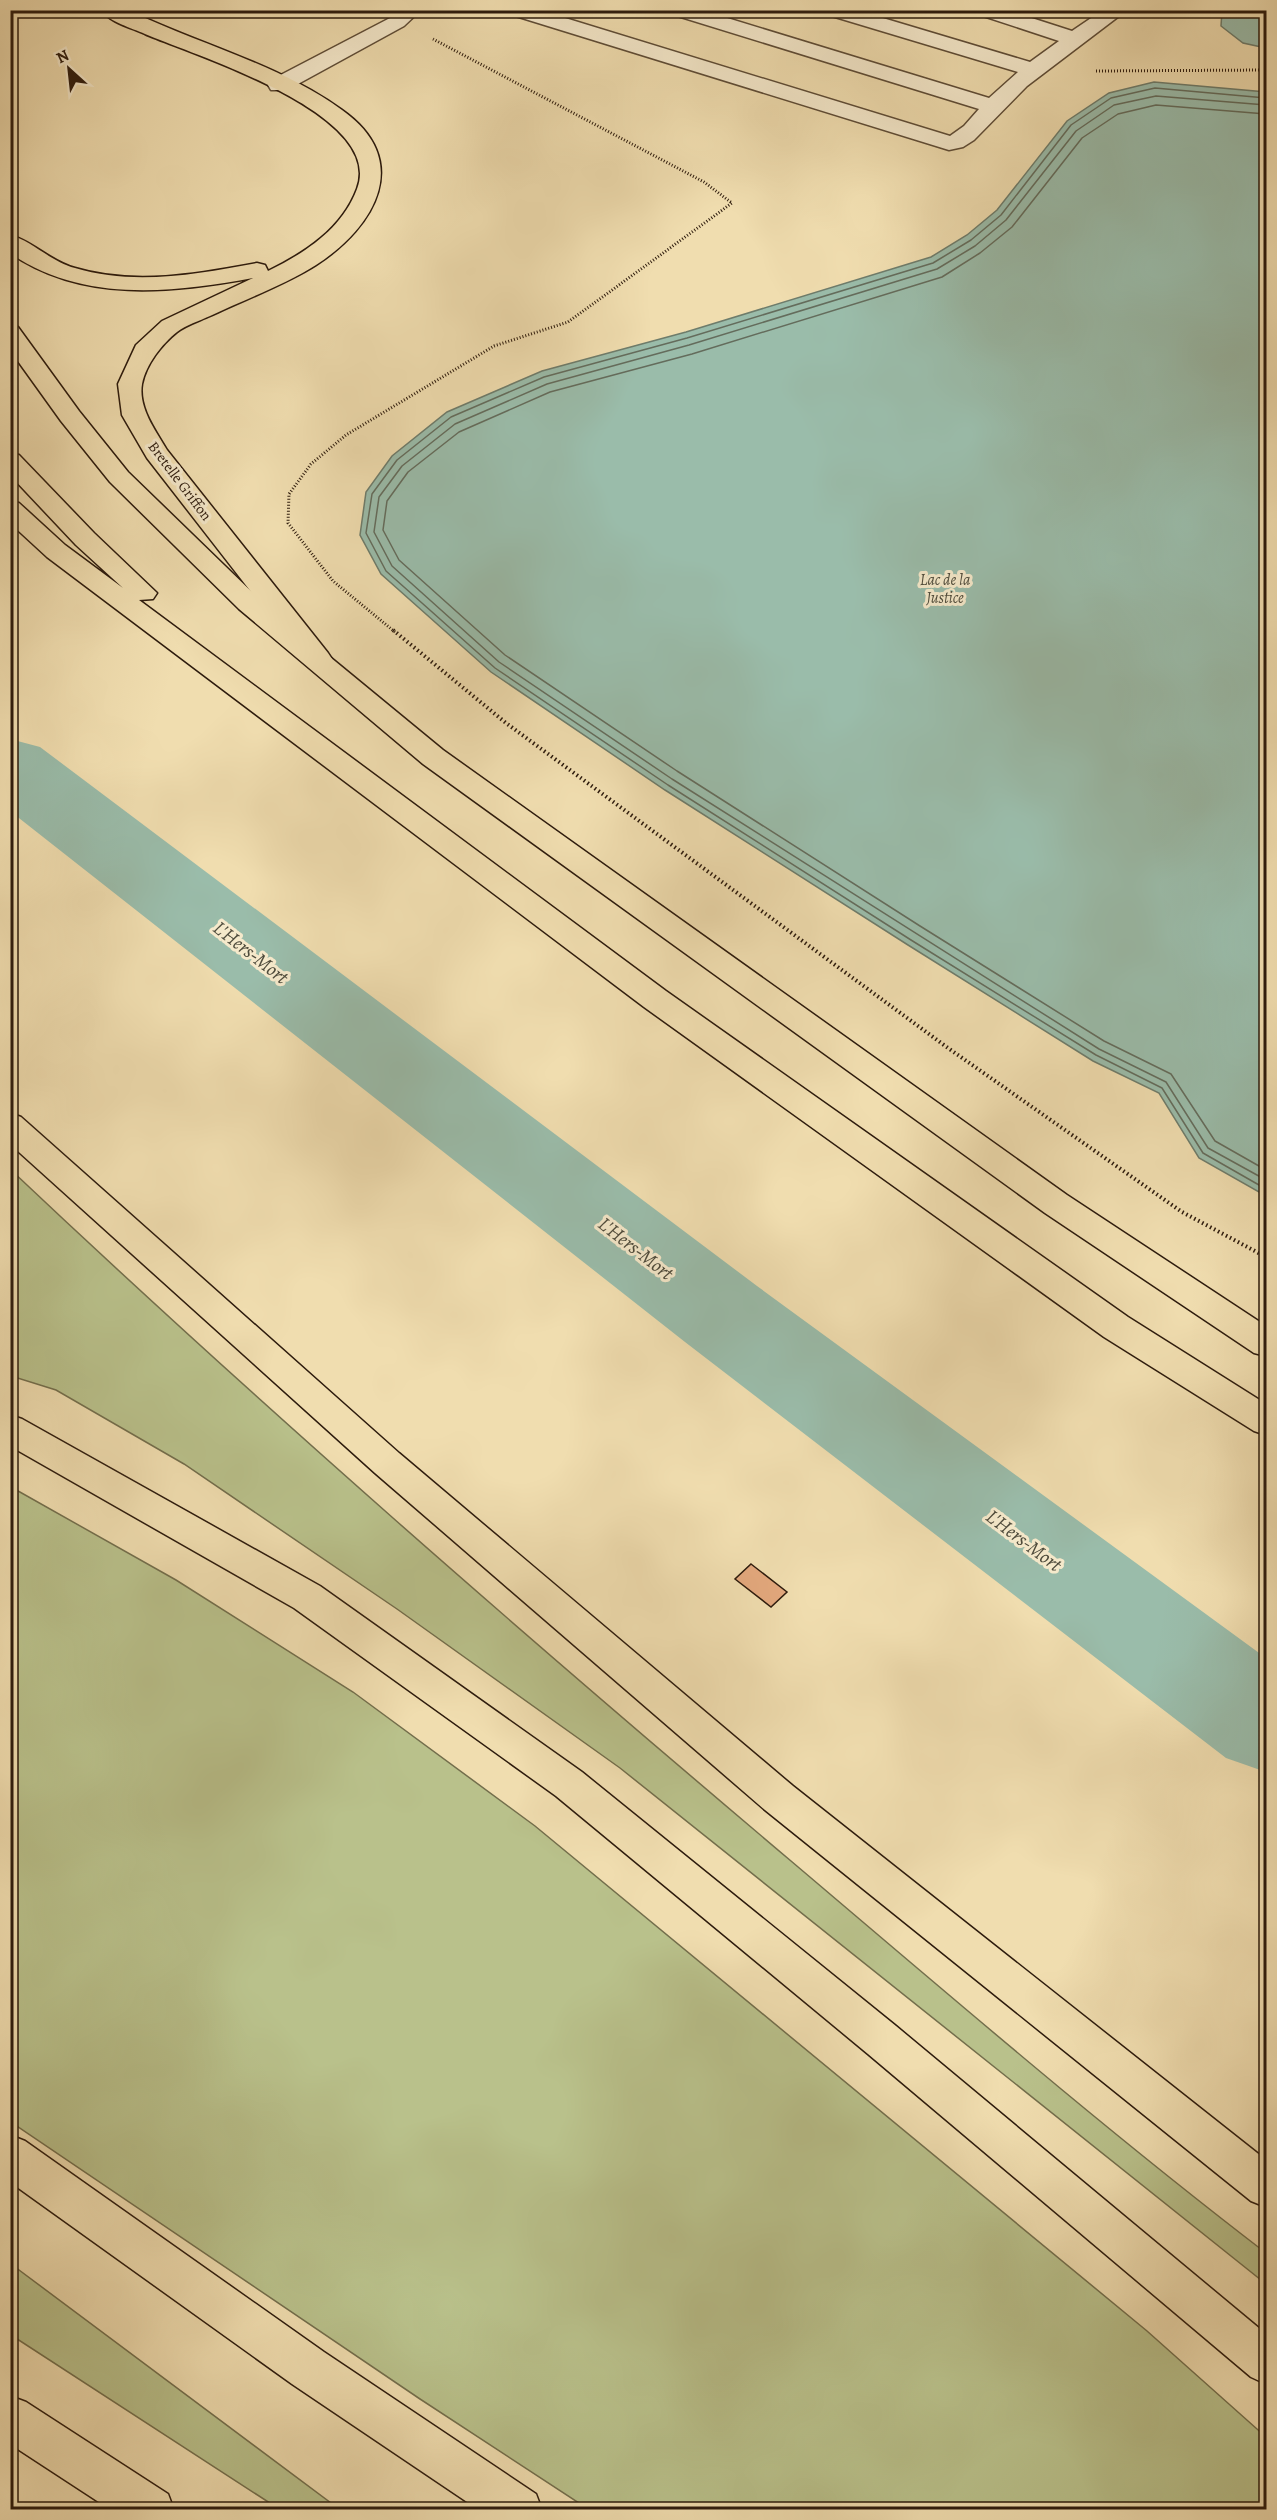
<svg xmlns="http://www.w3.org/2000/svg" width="1277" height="2520" viewBox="0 0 1277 2520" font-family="Alegreya,serif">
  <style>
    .green { fill: #b9c18b; stroke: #736e4c; stroke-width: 1.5 }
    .water { fill: #9abcaa; stroke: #6e7c6b; stroke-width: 1.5 }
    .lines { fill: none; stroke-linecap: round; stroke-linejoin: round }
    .shore { stroke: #646c5c; stroke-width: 1.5 }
    .river { fill: #9abcaa; fill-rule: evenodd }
    .building { fill: #e4a97e; stroke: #2d1b0d; stroke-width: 1.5 }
    .minor-casing { stroke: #5e4c36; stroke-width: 3 }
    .major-casing { stroke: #2d1b0d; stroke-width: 3 }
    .highway-casing { stroke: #2d1b0d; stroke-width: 3 }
    .path-far1 { stroke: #2d1b0d; stroke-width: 3; stroke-dasharray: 1 2; stroke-linecap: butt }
    .path { stroke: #2d1b0d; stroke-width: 4; stroke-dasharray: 1.5 3; stroke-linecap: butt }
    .minor { fill: #f5e9cb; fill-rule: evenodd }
    .major { fill: #f0ddaf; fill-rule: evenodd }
    .highway { fill: #f0ddaf; fill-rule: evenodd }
    .labels { text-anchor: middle; stroke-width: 6; stroke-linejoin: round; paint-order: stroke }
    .far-street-label { font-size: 15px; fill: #2d1b0d; stroke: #f5e9cb }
    .far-water-label { font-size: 16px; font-style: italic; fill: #4e4b3c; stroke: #f5e9cb }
    .water-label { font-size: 20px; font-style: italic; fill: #4e4b3c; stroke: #f5e9cb }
  </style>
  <rect width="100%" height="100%" fill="#f0ddaf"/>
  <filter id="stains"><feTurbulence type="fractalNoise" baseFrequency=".00333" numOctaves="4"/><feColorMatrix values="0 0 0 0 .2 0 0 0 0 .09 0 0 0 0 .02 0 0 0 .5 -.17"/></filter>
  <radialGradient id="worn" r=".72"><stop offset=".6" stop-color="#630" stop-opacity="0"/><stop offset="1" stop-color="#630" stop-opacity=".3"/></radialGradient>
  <g class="green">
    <path d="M 11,1170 C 264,1409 525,1636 791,1861 C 948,1994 1103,2128 1266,2253 L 1266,2284 L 620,1768 L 397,1609 L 184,1464 L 56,1390 L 11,1376 Z"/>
    <polygon points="11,1487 176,1580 353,1692 535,1826 1147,2331 1266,2437 1266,2509 588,2509 420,2399 11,2122"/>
    <polygon points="11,2264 339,2509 279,2509 11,2335"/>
  </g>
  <g class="water">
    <polygon points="1222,11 1266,11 1266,48 1243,43 1221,26"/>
    <polygon points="1154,82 1266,92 1266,1196 1199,1158 1159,1093 1093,1061 908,945 665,790 491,672 381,574 360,535 366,492 392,456 447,412 542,371 686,332 931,257 967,235 997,210 1067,121 1109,93"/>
  </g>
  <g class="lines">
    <g class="shore">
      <polyline points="1266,98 1155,88 1111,98 1071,125 1001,215 971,240 933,263 687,338 544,377 451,417 397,460 372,494 366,533 386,571 495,668 668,785 911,940 1096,1055 1162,1088 1203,1153 1266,1189"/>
      <polyline points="1266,105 1156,96 1114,105 1076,131 1006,220 975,246 937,269 689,345 547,384 455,424 402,466 379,497 374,532 392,566 499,662 672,779 1099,1049 1166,1082 1208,1148 1266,1180"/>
      <polyline points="1266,114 1156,105 1118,114 1082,138 1012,227 980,253 942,277 692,354 550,392 459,432 408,472 387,501 383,530 399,560 505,655 677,771 920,926 1104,1041 1171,1074 1215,1141 1266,1170"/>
    </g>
    <polygon class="river" points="10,739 40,747 757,1286 1266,1658 1266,1772 1226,1758 685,1342 10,811"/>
  </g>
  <polygon class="building" points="751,1564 787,1592 771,1607 735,1579"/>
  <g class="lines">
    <defs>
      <g id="minor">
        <polygon points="398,10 421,10 404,26 287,90 271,90 268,85 271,80 390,18"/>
        <polygon points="506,10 539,10 950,136 964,126 979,109 671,14 668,10 701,10 989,98 1018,72 825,14 822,10 856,10 1030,62 1059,41 977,14 974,10 1007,10 1072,31 1103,10 1127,10 1027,86 974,140 963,147 949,150 509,14"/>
      </g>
      <path id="major" d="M 101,10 L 128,10 C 198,44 279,64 342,110 C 413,160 376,226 316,265 C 285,285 243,300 210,316 C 199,321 186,325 177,332 C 162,344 146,364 142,384 C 138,408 156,431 167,450 L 328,653 L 332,659 L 328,665 L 318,668 L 308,665 L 147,458 L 122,415 L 118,384 L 136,345 L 162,321 L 253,278 C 172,293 82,303 10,253 L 10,235 C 31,240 51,262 75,268 C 134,286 198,274 257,263 L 265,265 L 268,271 C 305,253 342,229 357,189 C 386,114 196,56 145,34 C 132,28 109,22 101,10 Z"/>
      <g id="highway">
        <polygon points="10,325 18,327 79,411 128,472 257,597 443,750 1067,1195 1266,1326 1266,1356 1254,1353 1045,1213 423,764 239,609 110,482 61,421 10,350"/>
        <polygon points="10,453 19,455 94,533 157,593 153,599 139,600 666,991 1128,1317 1266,1404 1266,1435 1254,1431 1104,1337 644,1007 47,557 10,523 10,501 19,503 65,545 123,588 76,545 10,475"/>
        <polygon points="10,1113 21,1117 399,1453 793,1786 1266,2160 1266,2207 1251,2201 765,1810 375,1473 10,1144"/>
        <polygon points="10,1415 22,1419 320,1586 582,1772 896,2026 1266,2334 1266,2384 1251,2377 868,2054 556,1796 294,1608 10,1446"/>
        <polygon points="10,2135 25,2141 324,2352 536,2494 542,2510 479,2510 292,2384 10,2182"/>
        <polygon points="10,2396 26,2402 168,2494 174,2510 111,2510 10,2444"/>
      </g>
    </defs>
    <use href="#minor" class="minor-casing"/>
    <use href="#major" class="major-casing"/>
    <use href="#highway" class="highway-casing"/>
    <g class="path-far1">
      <polyline points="1096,71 1266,70"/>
      <polyline points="395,632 333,581 288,523 289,494 311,464 346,435 494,346 568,322 732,203 704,182 433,39"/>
    </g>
    <polyline class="path" points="393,630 506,723 948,1048 1182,1212 1266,1257"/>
    <use href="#minor" class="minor"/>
    <use href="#major" class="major"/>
    <use href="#highway" class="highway"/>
  </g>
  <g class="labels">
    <g class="far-street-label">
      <text transform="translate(180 481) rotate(53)" y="5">Bretelle Griffon</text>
    </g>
    <g class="far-water-label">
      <text x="945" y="585">Lac de la<tspan x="945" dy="18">Justice</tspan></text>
    </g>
    <g class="water-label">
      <text transform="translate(251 952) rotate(38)" y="7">L'Hers-Mort</text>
      <text transform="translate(636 1248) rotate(38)" y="7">L'Hers-Mort</text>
      <text transform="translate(1024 1540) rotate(37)" y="7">L'Hers-Mort</text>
    </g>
  </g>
  <rect width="1277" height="2520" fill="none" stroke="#f0ddaf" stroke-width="36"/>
  <rect x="12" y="12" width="1253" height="2496" fill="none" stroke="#2d1b0d" stroke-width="3"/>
  <rect x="18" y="18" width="1241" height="2484" fill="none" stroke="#2d1b0d" stroke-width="1.5"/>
  <g transform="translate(69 69) rotate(333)" stroke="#f5e9cb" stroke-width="4.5" paint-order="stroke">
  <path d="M0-4.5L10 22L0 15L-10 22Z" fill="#2d1b0d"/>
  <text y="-9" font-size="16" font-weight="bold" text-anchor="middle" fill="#2d1b0d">N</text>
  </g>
  <rect width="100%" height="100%" filter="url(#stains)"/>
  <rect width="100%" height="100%" fill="url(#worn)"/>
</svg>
